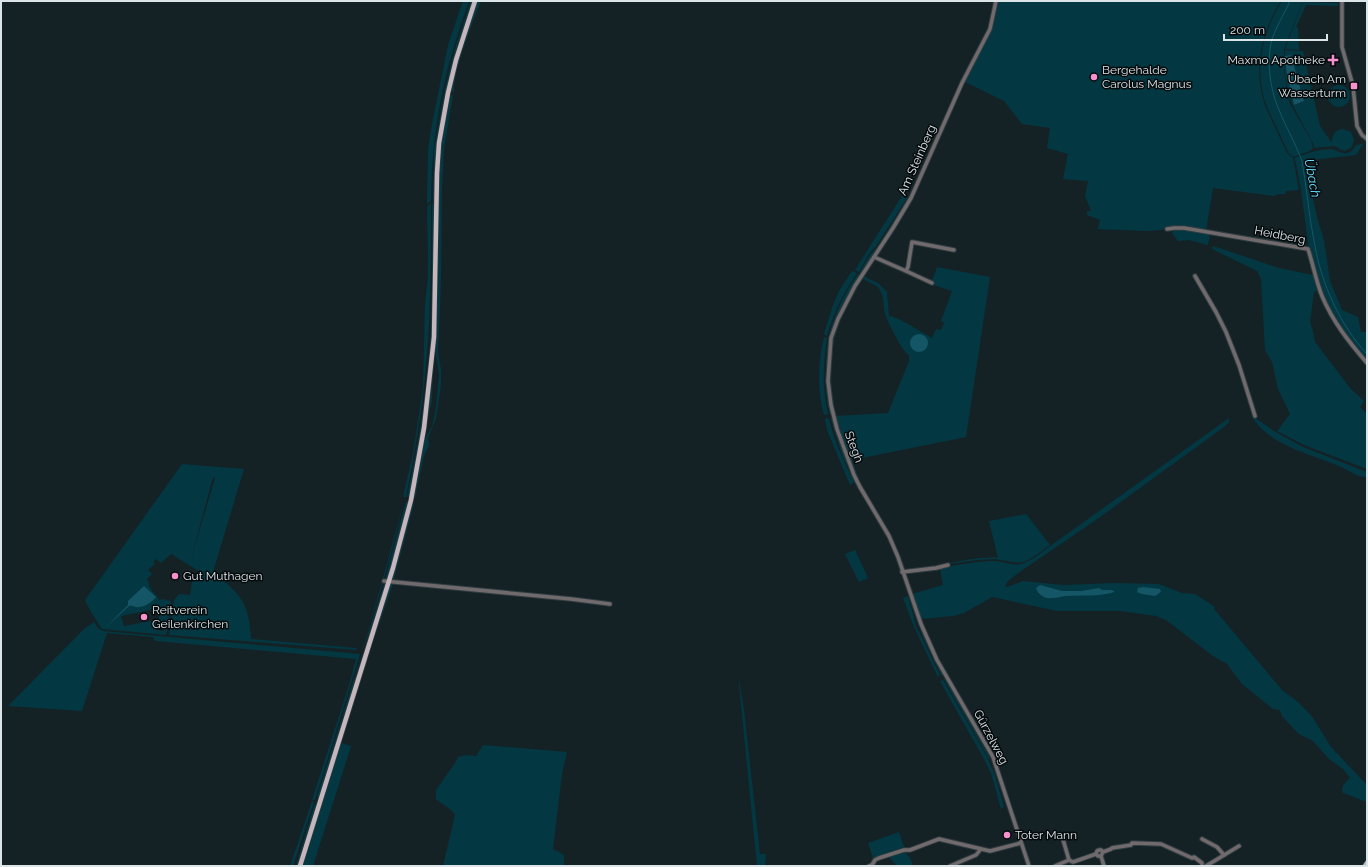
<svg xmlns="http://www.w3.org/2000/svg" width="1368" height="867" viewBox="0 0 1368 867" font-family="Raleway,sans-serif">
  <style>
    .green { fill: #033843; fill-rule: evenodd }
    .water { fill: #145666 }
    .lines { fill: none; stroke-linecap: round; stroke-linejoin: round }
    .stream { stroke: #145666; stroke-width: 1 }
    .minor-casing { stroke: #303d41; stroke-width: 5.5 }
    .major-casing { stroke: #303d41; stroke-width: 6 }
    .minor { stroke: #706a6d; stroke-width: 3.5 }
    .major { stroke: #c3b6bd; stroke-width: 4.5 }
    .poi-dot { fill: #f790cd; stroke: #050a0c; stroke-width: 1.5 }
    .labels { text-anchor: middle; stroke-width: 3; stroke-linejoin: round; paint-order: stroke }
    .poi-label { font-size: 12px; fill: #dbe4e7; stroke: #050a0c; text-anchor: start }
    .street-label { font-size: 12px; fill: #dbe4e7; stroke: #050a0c }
    .water-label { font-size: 13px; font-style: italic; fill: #68dffe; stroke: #050a0c }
  </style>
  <rect width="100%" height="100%" fill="#142226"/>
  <g class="green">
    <path d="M 463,1 L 469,1 C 463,18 457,36 452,53 C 438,101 431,152 431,201 L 427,204 L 428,150 L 432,124 L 448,45 Z"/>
    <polygon points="471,1 473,1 458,43 446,92 444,92 456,45"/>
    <path d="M 478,1 L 481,1 C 472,25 454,67 454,92 L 453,92 L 451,88 C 458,58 467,30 478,1 Z"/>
    <path d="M 998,1 L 1281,1 C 1261,32 1252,72 1266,108 C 1273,123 1280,138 1287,153 L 1293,158 L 1299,190 L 1286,191 L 1285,194 L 1279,194 L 1274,196 L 1213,188 L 1206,231 L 1174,227 L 1160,230 L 1146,231 L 1097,229 L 1098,228 L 1100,220 L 1087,215 L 1087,211 L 1091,211 L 1085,196 L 1088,181 L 1063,179 L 1068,154 L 1047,148 L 1050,128 L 1022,124 L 1004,101 L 965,82 L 992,29 L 996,15 Z"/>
    <path d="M 1282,1 L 1303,1 L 1284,49 L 1284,68 L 1287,92 L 1290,104 L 1311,140 L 1313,148 L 1310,151 L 1293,157 L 1288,152 C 1281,137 1274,122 1267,107 C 1253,71 1262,33 1282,1 Z"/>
    <polygon points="1303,2 1338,3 1338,6 1306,5 1296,27 1298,28 1299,50 1285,49"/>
    <path d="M 1285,50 L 1303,51 L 1320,126 L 1332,143 C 1332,136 1334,130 1343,129 L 1351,132 L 1354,140 L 1352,147 L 1345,151 L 1341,150 L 1335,146 L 1314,148 L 1313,143 L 1292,104 C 1286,87 1283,67 1285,50 ZM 1291,55 L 1304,101 L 1294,105 L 1287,76 L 1285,56 Z"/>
    <circle cx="1339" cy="96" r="11"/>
    <polygon points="444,94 446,94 434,201 433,201 434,150"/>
    <polygon points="453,95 444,149 442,190 441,283 438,352 441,370 441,385 436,418 428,438 429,445 424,456 415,498 413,497 424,441 432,426 436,408 439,375 435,348 438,283 439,170 443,132 449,96"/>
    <path d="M 1363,144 L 1356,155 L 1304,161 L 1318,221 L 1324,240 L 1330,281 L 1342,310 L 1358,317 L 1361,332 L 1367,332 L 1367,361 L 1342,331 L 1323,296 L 1309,250 L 1301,190 L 1297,168 L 1294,158 C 1306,154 1318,149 1331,149 C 1337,150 1341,154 1347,153 C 1351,152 1354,149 1356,145 Z"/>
    <polygon points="902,196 907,198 876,246 868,255 859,272 855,270"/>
    <polygon points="907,200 892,227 861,273 860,272 869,256 878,246"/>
    <path d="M 431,203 C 431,261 431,319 425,377 C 421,417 414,457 406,497 L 403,497 L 413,453 L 423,387 L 425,305 L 428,277 L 428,255 L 427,208 L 428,205 Z"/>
    <path d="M 432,204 L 434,205 C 435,272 433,340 425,408 C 421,437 415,466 410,495 L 407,497 C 419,442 428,387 431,332 C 433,289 432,247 432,204 Z"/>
    <polygon points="1174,230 1184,230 1210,234 1208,245 1189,240 1178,241 1172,233"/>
    <polygon points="1213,246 1279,268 1313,275 1317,291 1314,292 1310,322 1313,331 1315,342 1350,388 1364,401 1360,407 1367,414 1367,469 1304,445 1277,431 1290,414 1278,389 1272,362 1265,350 1261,279 1257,271 1212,249"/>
    <path d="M 937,267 L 990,277 L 966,437 L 852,460 L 861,485 L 874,508 L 860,485 L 837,421 L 832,399 L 829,371 L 832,347 L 838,323 L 852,292 L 863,276 L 878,283 L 887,292 L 889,316 C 899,317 921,332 932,338 L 936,329 L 941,330 L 944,323 L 941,321 L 952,291 L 931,284 ZM 862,278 C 867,282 878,285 880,290 C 884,297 883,307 885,314 C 888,322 902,352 909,355 L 909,361 L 888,413 L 836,416 C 826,367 831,320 862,278 Z"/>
    <path d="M 852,271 L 857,273 C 842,296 835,309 827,336 L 824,334 L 832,308 L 839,291 Z"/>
    <path d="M 858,274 L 860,275 L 839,311 L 831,337 L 829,336 C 835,313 844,294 858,274 Z"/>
    <path d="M 824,337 L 827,338 C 823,364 822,388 828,414 L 824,415 C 817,390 818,362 824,337 Z"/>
    <path d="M 828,338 L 830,339 L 827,373 L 827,390 L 831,414 L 830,415 C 823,388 826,366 828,338 Z"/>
    <polygon points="433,364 432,401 427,421"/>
    <path d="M 1251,415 L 1274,431 L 1303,447 L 1367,472 L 1367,477 C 1358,478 1350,471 1341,467 C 1311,454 1268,446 1251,415 Z"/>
    <path d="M 828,418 L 829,419 C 834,441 844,462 854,482 L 850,485 L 827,430 L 825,419 Z"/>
    <path d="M 1229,418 L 1229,422 L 1224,427 L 1093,522 L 1021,571 L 1008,581 L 1005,586 L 1007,587 L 1023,581 L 1063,585 L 1114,583 L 1159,584 L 1182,593 L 1195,594 L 1215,607 L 1214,609 L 1282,690 L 1298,702 L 1307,711 L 1313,718 L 1331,747 L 1367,785 L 1367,802 L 1343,793 C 1340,787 1346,782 1350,778 L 1343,769 L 1329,759 L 1313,741 L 1299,734 L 1293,728 L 1282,716 L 1280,710 L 1273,709 L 1242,684 L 1227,664 L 1213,656 L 1166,620 L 1156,616 L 1120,611 L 1057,611 L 992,597 L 964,613 L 953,616 L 921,619 L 912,594 L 943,585 L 940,568 C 957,565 974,562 990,561 C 1001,560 1011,566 1021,564 C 1032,561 1044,550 1053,544 Z"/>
    <polygon points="831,419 833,419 836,433 854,477 843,458"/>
    <path d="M 182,464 L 244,469 L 213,572 C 241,595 249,602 251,639 L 356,648 L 357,650 L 169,635 L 174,600 L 179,594 L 190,595 L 192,582 L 202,573 L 171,554 L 161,563 L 156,559 L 153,562 L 155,564 L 148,570 L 152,574 L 147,579 C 150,583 148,585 151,589 C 153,593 157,595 159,600 L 163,599 L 171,601 L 169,620 L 166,635 L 102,629 L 91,612 L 85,600 ZM 213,477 L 215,478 L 191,559 ZM 160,608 L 158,624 L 165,625 L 163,631 L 156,630 L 157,620 L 152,623 L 151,621 L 124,626 L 121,616 Z"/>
    <polygon points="404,501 394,542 379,596 369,625 380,589"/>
    <polygon points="406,501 408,504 387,581 385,580"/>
    <polygon points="414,504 394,579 394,581 391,580 411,506"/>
    <path d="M 1026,514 L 1050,545 C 1042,550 1033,559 1023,562 C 1014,564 1005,560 995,559 C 980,559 963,562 948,564 L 948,563 C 964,561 982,556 998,558 L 989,521 Z"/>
    <polygon points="855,550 868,578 859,582 845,554"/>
    <polygon points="385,582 387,583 364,647 363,648"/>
    <polygon points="390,583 393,584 371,647"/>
    <polygon points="908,596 916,626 940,675 938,677 915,629 903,598"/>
    <polygon points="911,604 920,625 943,674 942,676 925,642 911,605"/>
    <polygon points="94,622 98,628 103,631 360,654 315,800 312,800 349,685 356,659 156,641 154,640 153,637 107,633 82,711 8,706 84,629"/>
    <polygon points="362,653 350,698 343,716 319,798 317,797"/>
    <polygon points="738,674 744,710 760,854 766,854 765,866 757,866"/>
    <polygon points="943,678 945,679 990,758 989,759"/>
    <polygon points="943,680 988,759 995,775 1004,807 1001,809 991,773 984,759 940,681"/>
    <polygon points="342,743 351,746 313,866 303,866 338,752"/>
    <path d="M 483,745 L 567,752 L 562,774 L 553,849 L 564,855 L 564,866 L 443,866 L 455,815 C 450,807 443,805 436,799 L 436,790 L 455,763 L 458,757 L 466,755 L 476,756 Z"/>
    <polygon points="312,801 314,802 293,866 290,866"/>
    <polygon points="315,803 316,806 297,866 296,866"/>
    <polygon points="899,832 904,847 873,858 868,843"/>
    <polygon points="902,852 905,852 910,858 913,866 897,866 889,857"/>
  </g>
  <g class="water">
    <polygon points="1291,55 1304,101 1294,105 1287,76 1285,56"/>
    <circle cx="919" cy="343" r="9"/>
    <path d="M 1040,585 L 1062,591 L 1081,591 L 1099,588 L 1102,590 L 1112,590 L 1115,592 C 1098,597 1082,595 1065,596 C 1058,597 1050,600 1044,597 C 1040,595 1037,592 1036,588 Z"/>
    <path d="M 144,586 L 156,597 C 153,601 145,607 139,607 C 135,608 133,605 129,606 L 104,629 L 128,605 L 128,601 Z"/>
    <polygon points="1143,587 1160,589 1161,592 1155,596 1142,594 1137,592 1138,588"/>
  </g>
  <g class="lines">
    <path class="stream" d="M 1290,1 C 1284,15 1275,28 1271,43 C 1267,62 1270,87 1277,105 C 1284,124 1295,142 1302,161 C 1307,189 1309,218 1315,246 C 1322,285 1340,325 1367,354"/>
    <defs>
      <g id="minor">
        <polyline points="996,1 990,29 962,83 911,198 893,228 855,286 838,319 831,338 828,381 831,405 837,429 854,475 860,487 889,536 898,557 921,624 937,660 993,757 1029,866"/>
        <polyline points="1342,1 1342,47 1353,86 1357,126 1362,135 1367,139"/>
        <path d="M 1167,229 L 1174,228 L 1184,228 L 1308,249 C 1313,264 1316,281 1322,296 C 1333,322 1349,342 1367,363"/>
        <polyline points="874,257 906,271 908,267 912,242 954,250"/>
        <polyline points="906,271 932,283"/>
        <polyline points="1195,276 1216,312 1226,332 1239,365 1255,416"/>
        <polyline points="902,572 936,568 948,565"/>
        <polyline points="384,581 571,599 610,604"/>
        <polyline points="1062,836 1069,860"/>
        <polyline points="1202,839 1217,847 1224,855"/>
        <polyline points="1103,852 1101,850 1099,850 1097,851 1096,854 1098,856 1101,856 1103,852 1111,849 1112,848 1131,845 1132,843 1161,844 1192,858 1194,857 1202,863 1202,865"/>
        <polyline points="1101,856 1104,866"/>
        <polyline points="869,866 872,865 875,860 879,858 904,850 910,850 939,839 990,851 1021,843"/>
        <polyline points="950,866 976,855 981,849"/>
        <polyline points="1055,866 1069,860 1073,862 1096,854"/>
        <polyline points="1206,866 1239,846"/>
      </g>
      <g id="major">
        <polyline points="300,866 393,568 411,500 424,428 434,337 437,173 439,143 448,93 456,60 475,1"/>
        <polyline points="1365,866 1367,863"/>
      </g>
    </defs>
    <use href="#minor" class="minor-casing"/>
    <use href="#major" class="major-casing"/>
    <use href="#minor" class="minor"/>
    <use href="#major" class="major"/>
  </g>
  <g class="poi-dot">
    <path d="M1331 54h4v4h4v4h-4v4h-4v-4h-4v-4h4z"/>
    <circle cx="1094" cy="77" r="4"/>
    <rect x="1350" y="82" width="8" height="8" rx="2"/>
    <circle cx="175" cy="576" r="4"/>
    <circle cx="144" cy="617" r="4"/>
    <circle cx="1007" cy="835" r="4"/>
  </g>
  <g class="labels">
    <g class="poi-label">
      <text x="1325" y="64" text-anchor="end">Maxmo Apotheke</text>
      <text x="1102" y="74">Bergehalde<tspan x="1102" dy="14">Carolus Magnus</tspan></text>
      <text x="1346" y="83" text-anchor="end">Übach Am<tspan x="1346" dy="14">Wasserturm</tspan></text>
      <text x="183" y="580">Gut Muthagen</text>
      <text x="152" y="614">Reitverein<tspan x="152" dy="14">Geilenkirchen</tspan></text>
      <text x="1015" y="839">Toter Mann</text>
    </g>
    <g class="street-label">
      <text transform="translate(917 160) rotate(-66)" y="4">Am Steinberg</text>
      <text transform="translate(1280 235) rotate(11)" y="4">Heidberg</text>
      <text transform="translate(854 447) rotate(69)" y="4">Stegh</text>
      <text transform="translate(991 737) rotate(62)" y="4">Gürzelweg</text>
    </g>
    <g class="water-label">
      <text transform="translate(1313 178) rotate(79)" y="5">Übach</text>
    </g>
  </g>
  <rect width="1368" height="867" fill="none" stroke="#dbe4e7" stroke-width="4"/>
  <path d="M1224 34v6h103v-6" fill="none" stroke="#dbe4e7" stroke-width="2"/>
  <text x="1230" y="34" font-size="12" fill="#dbe4e7" stroke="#050a0c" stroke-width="3" paint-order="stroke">200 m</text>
</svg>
